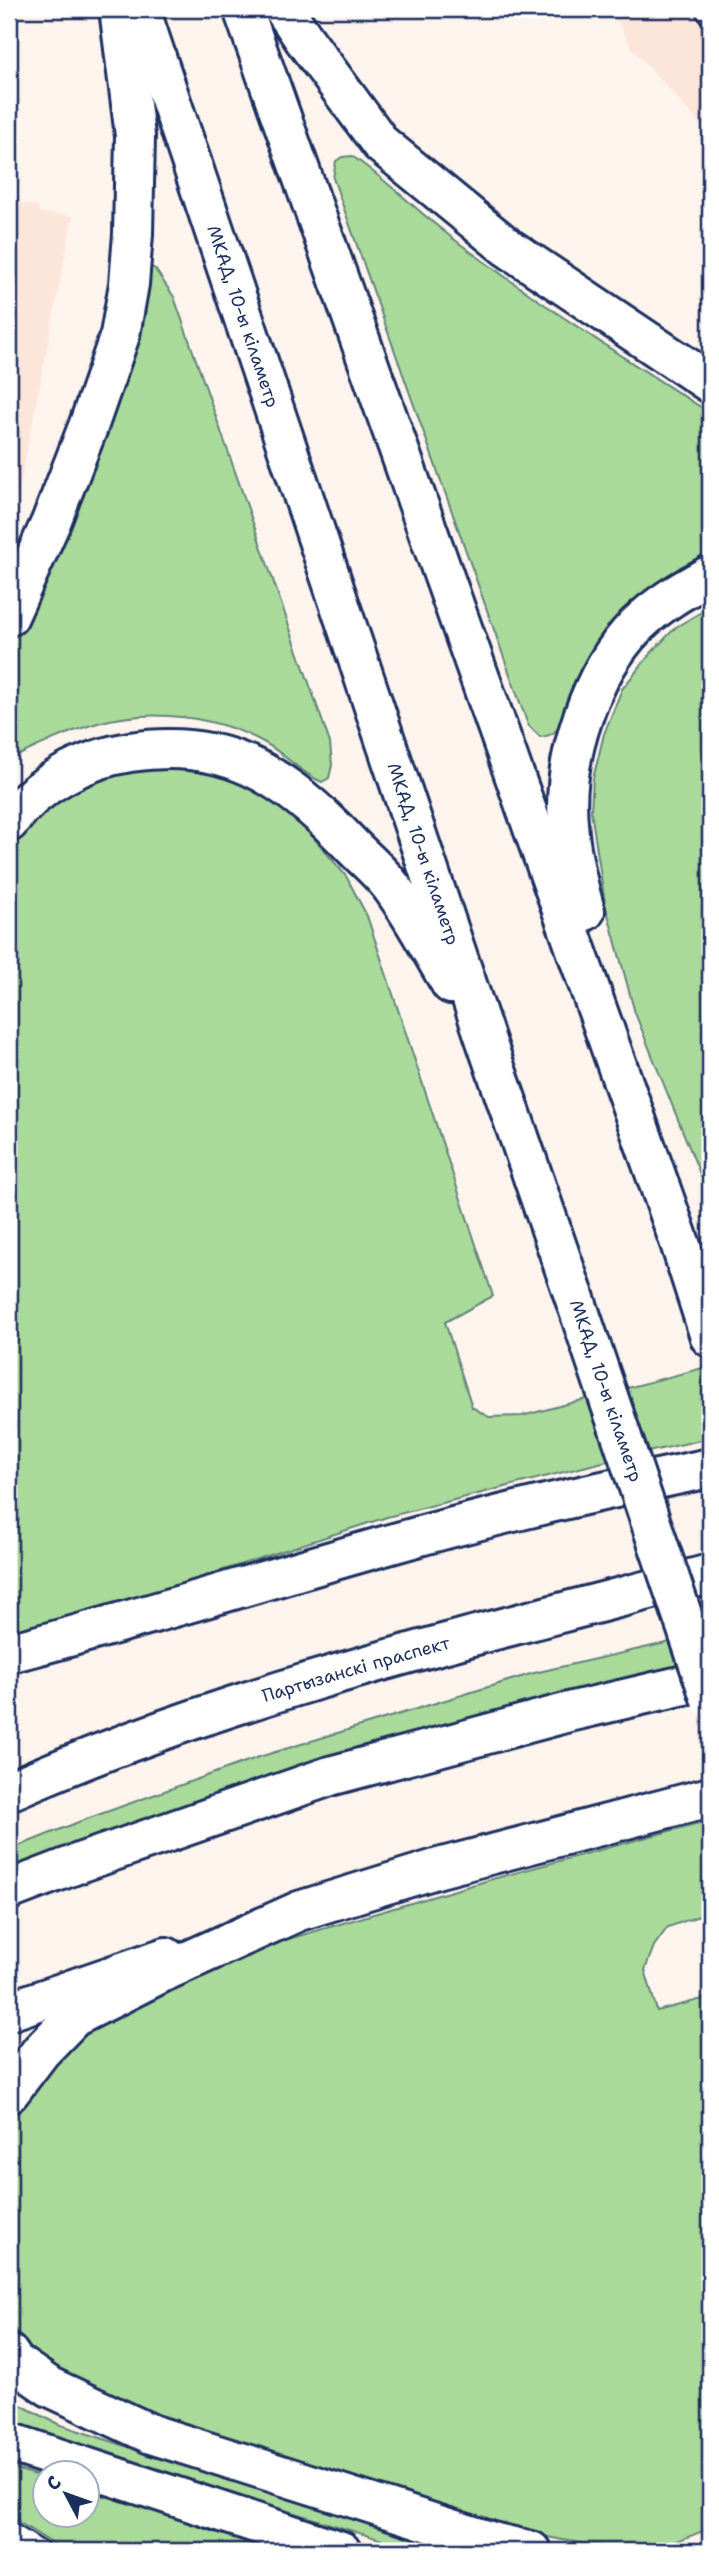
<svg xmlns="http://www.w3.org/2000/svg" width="719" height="2560" viewBox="0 0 719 2560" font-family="'Shantell Sans',sans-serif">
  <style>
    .built { fill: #fce6da }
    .green { fill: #aada9a; stroke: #62847c; stroke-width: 2 }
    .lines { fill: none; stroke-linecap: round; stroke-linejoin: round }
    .service-casing { stroke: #1b2f5e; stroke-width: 24 }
    .primary-casing { stroke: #1b2f5e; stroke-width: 44 }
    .trunk-casing { stroke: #1b2f5e; stroke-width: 44 }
    .service { stroke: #fff; stroke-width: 19 }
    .primary { stroke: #fff; stroke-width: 38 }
    .trunk { stroke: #fff; stroke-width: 38 }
    .trunk-bridge-casing { stroke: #1b2f5e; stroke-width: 44; stroke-linecap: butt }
    .trunk-bridge { stroke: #fff; stroke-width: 38 }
    .labels { text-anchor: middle; stroke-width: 5; stroke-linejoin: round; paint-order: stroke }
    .street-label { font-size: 18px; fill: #1b2f5e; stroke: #fff }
  </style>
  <rect width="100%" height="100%" fill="#fef4ee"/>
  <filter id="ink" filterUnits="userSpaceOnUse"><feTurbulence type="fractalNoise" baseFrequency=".0143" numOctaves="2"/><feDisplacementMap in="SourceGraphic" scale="14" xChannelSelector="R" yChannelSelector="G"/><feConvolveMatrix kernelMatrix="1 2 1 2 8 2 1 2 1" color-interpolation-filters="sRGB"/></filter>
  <g filter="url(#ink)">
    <g class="built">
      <polygon points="612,9 710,9 710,135 631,47"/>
      <polygon points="9,201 38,206 38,212 73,216 18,497 9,519"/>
    </g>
    <g class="green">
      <path d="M 352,156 C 387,180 417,211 451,237 C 534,300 622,357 710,413 L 710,555 L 682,566 L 643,593 L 613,624 L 562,723 C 556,732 552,736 540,737 L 528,725 L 333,178 L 336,161 L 342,157 Z"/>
      <path d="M 146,264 L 155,269 L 174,297 L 330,743 L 332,765 L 329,778 L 322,782 C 300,773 285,754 265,743 C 217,716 151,708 98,723 C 67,732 38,746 9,760 L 9,642 L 46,559 Z"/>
      <polygon points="710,607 710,1199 635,1013 605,903 591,811 593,779 604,734 622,689 652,652 676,627"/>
      <path d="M 133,766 L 220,771 L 285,807 L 309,832 L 346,876 L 367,916 L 493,1296 L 445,1322 L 472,1407 L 489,1417 L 522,1416 L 710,1366 L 710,1438 L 599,1463 L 387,1517 L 134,1599 L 9,1637 L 9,846 C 43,802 83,785 133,766 Z"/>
      <polygon points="710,1633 710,1658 594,1686 446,1729 9,1876 9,1850 81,1821 259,1757 534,1673"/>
      <path d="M 710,1820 L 710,1912 L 668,1927 L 654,1946 L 645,1970 L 657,2011 L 710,1997 L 710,2528 C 697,2533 683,2540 669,2543 C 613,2553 567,2541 513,2530 L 102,2397 L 36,2359 L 9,2321 L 9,2118 L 13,2109 L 67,2045 L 105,2018 L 248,1951 L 496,1878 Z"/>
      <polygon points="9,2399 58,2424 310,2506 457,2551 418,2551 9,2425"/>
      <polygon points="9,2467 45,2478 46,2514 88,2514 88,2490 288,2551 64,2551 9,2516"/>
    </g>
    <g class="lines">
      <defs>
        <g id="service">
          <polyline points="705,9 710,16"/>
          <polyline points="9,2532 39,2551"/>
        </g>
        <g id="primary">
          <path id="s1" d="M 9,1791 C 233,1692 474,1636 710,1574"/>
          <polyline points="9,1890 82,1862 330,1776 573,1711 710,1679"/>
          <polyline points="9,2011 166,1957"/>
          <polyline points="9,2442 341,2551"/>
        </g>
        <g id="trunk">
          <path id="s2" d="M 140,9 L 486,1041 L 574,1296"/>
          <polyline points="243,9 681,1246 710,1337"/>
          <polyline points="284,9 304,39 381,144 507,247 710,383"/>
          <polyline points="9,616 51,522 88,427 120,335 129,284 133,234 135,136 119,9"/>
          <path d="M 9,822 C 37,784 84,759 130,752 C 226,737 285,776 349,843 C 363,858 381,872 393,889 C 415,919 432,953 451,984"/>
          <path d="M 585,911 C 577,882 570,853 568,823 C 562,758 591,672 636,626 C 658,604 683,590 710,575"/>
          <path d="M 9,1653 C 137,1620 263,1580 391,1544 C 496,1514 603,1490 710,1468"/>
          <polyline points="9,2093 41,2051 74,2017 161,1973 299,1911 439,1868 710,1797"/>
          <polyline points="9,2354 15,2363 50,2387 151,2434 496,2543 531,2551"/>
        </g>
      </defs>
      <use href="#service" class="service-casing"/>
      <use href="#primary" class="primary-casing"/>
      <use href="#trunk" class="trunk-casing"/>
      <use href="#service" class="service"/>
      <use href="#primary" class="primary"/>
      <use href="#trunk" class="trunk"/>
      <defs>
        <g id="trunk-bridge">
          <path id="s3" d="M 574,1296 L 710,1697"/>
        </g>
      </defs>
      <use href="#trunk-bridge" class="trunk-bridge-casing"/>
      <use href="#trunk-bridge" class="trunk-bridge"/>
    </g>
  </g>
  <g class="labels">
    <g class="street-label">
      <text dy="6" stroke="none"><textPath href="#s2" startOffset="324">МКАД, 10-ы кіламетр</textPath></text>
      <text dy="6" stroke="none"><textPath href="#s2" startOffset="891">МКАД, 10-ы кіламетр</textPath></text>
      <text dy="6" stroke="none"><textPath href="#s3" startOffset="100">МКАД, 10-ы кіламетр</textPath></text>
      <text dy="6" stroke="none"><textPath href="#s1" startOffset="368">Партызанскі праспект</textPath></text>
    </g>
  </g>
  <rect width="719" height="2560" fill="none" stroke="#fff" stroke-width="35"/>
  <rect x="18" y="18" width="684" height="2525" fill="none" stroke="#1b2f5e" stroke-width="2.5" filter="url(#ink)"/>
  <g transform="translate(66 2494) rotate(311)"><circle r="33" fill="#ffffff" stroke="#a4acbf" stroke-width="2"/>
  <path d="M0-5L12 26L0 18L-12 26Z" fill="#1b2f5e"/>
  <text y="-10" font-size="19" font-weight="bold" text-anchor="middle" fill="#1b2f5e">С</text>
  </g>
</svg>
